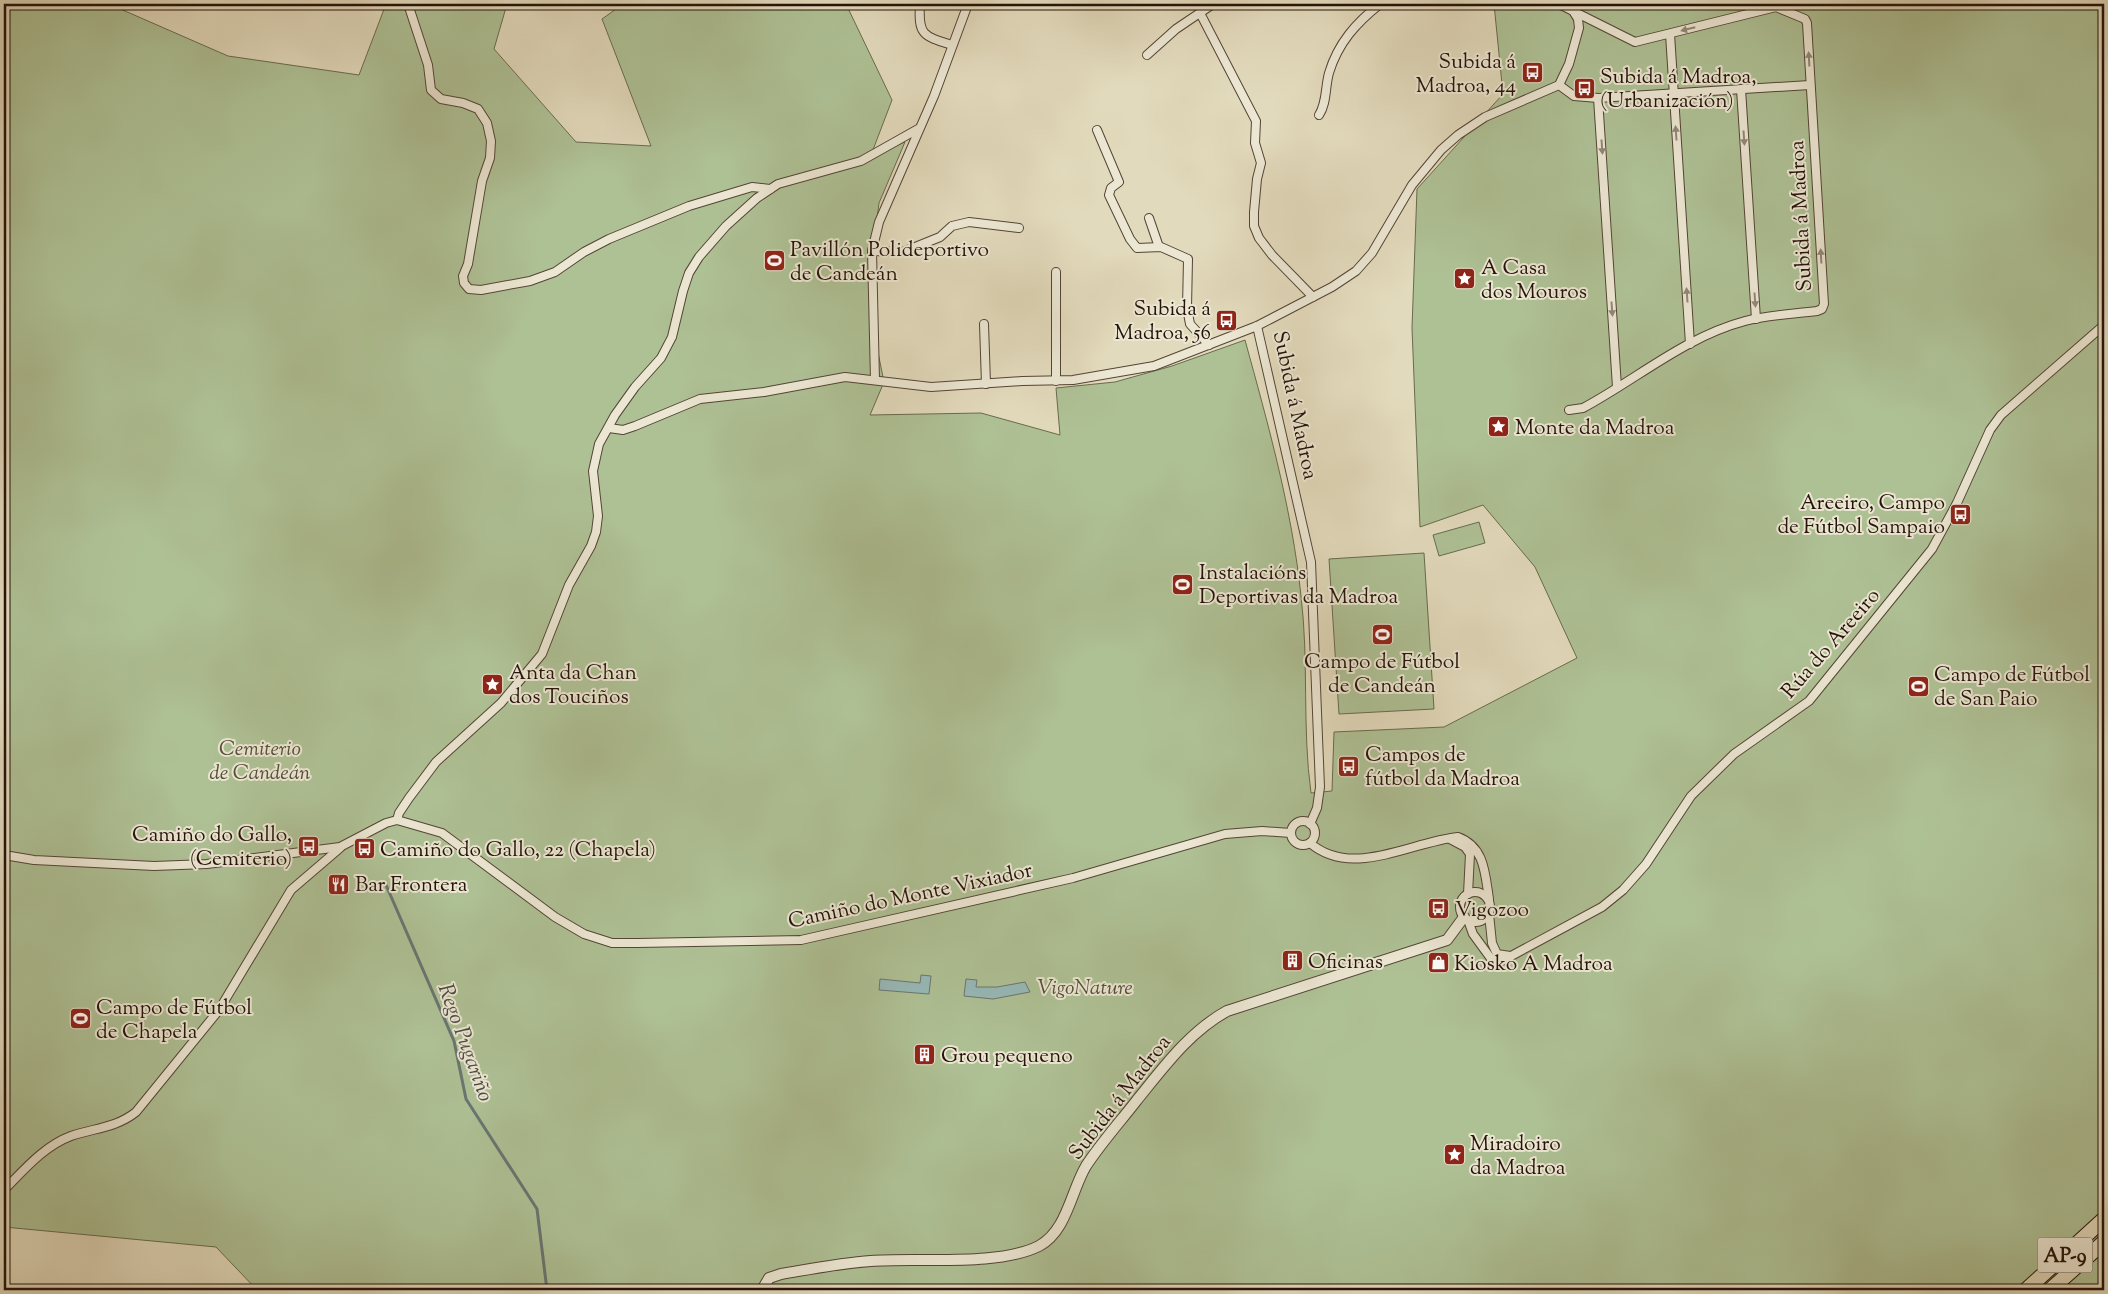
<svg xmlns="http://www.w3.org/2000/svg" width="2108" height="1294" viewBox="0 0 2108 1294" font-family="'Sorts Mill Goudy',serif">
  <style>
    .green { fill: #aec195; stroke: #696a4f }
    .water { fill: #97b9b8; stroke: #697672 }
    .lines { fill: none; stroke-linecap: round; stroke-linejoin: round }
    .stream { stroke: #697672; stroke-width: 3 }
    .minor-casing { stroke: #544436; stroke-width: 10 }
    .tertiary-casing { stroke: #544436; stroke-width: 12 }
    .motorway-casing { stroke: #241209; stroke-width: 16 }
    .minor { stroke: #ece7d3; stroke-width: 8 }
    .tertiary { stroke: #ece7d3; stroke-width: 10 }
    .motorway { stroke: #e2dabc; stroke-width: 14 }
    .oneway { fill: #928778 }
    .labels { text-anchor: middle; stroke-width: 4; stroke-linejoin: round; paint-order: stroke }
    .shield { fill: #ece7d3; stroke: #605246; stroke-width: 1 }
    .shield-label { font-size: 20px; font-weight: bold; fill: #241209 }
    .poi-label { font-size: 21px; fill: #241209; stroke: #ece7d3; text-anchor: start }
    .street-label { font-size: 21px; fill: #241209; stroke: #ece7d3 }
    .park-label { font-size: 21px; font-style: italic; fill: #544f3a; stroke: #ece7d3 }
    .water-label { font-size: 22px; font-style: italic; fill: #4c4c46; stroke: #ece7d3 }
  </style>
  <rect width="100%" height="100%" fill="#e2dabc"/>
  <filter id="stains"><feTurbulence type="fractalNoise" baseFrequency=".004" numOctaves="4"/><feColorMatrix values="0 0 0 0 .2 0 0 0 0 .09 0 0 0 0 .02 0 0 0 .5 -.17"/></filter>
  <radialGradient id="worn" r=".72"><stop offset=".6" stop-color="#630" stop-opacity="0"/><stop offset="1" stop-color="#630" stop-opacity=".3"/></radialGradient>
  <g class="green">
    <path d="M 4,4 L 109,4 L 228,56 L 359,75 L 386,4 L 507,4 L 494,49 L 576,142 L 651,146 L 602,19 L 623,4 L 846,4 L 892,100 L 871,155 L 905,142 L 879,203 L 869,280 L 873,328 L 884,382 L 870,415 L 981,413 L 1060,435 L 1056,388 L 1115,382 L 1172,366 L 1245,340 C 1268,424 1292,509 1301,596 C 1309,661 1302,728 1311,793 L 1332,791 L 1334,732 L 1444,727 L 1577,658 L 1535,567 L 1483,505 L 1420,527 L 1412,328 L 1417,189 L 1503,94 L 1494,4 L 2104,4 L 2104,1290 L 257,1290 L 216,1247 L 4,1227 Z"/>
    <polygon points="1479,522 1485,543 1439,556 1433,535"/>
    <polygon points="1424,553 1434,709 1339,714 1329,559"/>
  </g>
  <g class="water">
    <polygon points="921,975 931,976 929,994 879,990 880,979 920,983"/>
    <polygon points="966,979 977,980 976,987 997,987 1025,982 1030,992 993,999 964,996"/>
  </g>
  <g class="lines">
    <polyline class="stream" points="386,885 454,1041 466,1099 537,1209 547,1290"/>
    <defs>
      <g id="minor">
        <polyline points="408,4 428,65 431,90 441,99 463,103 478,109 487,123 491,141 490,158 482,181 468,264 463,276 464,283 469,289 481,290 530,281 555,272 584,252 609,239 689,206 752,187 770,189"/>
        <path d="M 920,4 C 918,35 923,36 952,45"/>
        <polyline points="1200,13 1256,121 1255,143 1261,163 1257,179 1254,212 1254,226 1259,238 1272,255 1313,297"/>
        <polyline points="1670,34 1690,344"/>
        <polyline points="1147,55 1176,29 1213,4"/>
        <polyline points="1559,85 1574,96 1598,98 1810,85"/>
        <polyline points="1741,89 1756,319"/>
        <polyline points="1598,98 1617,387"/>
        <path d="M 1319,115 C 1327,103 1325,87 1329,73 C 1338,43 1356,23 1380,4"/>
        <polyline points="1097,130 1119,182 1111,188 1109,195 1130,239 1137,248 1161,247 1188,259 1187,308 1190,324 1209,345"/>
        <polyline points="1149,218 1159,247"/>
        <polyline points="872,251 903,252 940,237 952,226 969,222 1019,228"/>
        <polyline points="1056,272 1056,381"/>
        <polyline points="984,324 986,384"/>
        <polyline points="1257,326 1311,562 1320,787 1317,808 1310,824"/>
        <polyline points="875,380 872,251 879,222 934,96 968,4"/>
        <path d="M 1569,410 L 1583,408 C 1637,379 1685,337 1745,321 C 1768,315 1793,314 1817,311 L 1822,309 L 1824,304 L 1807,23 L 1805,19 L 1776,7 L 1635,42 L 1573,11 L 1578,4"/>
        <polyline points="609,428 623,430 635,426 700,399 764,392 845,377 931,387 1022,381 1073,380 1154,366 1257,326 1332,287 1356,271 1372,253 1412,185 1441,150 1458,135 1485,117 1559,85 1569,64 1579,28 1578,19 1573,11 1559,4"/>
        <polyline points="397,820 399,813 409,798 436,762 501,703 542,654 569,585 591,546 596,532 598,516 593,471 599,444 615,415 635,387 661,358 672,337 683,291 689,273 699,257 726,226 757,198 778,184 861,161 918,129"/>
        <circle cx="1303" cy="833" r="12"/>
        <polyline points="1450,839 1465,847 1470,854 1468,894"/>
        <path d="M 1310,843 C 1352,879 1410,842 1458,837 C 1485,847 1485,874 1489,899"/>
        <polyline points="4,855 34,860 154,866 207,864 340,847 386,823 397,820 442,833 555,917 584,934 612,943 637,943 801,940 1073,878 1225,834 1262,831 1291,833"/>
        <circle cx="1475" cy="907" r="15"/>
        <polyline points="1489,914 1492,943 1497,954 1510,956"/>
        <polyline points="1468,920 1473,934 1492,960 1500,962 1602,907 1623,890 1646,864 1691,796 1734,754 1809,701 1932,549 1957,503 1990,430 2001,415 2104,325"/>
        <path d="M 4,1190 C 24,1170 44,1146 71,1136 C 94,1128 116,1128 136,1112 L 219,1010 L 291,890 L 340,848"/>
      </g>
      <path id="tertiary" d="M 762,1290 L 769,1278 L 781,1274 C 811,1269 841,1263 871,1261 C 918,1257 997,1267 1039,1246 C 1067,1231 1071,1191 1086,1166 C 1101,1143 1120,1122 1137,1100 C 1164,1067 1189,1032 1227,1011 L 1447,940 L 1464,917"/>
      <g id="motorway">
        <polyline points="2026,1290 2104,1219"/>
        <polyline points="2050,1290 2104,1242"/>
      </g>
    </defs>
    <use href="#minor" class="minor-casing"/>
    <use href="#tertiary" class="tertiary-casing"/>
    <use href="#motorway" class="motorway-casing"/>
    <use href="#minor" class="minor"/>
    <use href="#tertiary" class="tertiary"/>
    <use href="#motorway" class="motorway"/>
  </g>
  <defs><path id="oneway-solid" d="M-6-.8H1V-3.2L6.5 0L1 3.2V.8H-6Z" transform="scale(1.25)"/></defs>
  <g class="oneway">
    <use href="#oneway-solid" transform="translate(1688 29) rotate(166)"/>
    <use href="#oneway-solid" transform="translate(1809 59) rotate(-93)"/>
    <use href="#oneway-solid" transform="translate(1676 133) rotate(-94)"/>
    <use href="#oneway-solid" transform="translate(1744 138) rotate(86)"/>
    <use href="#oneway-solid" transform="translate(1602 147) rotate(86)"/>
    <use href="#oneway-solid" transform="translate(1821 256) rotate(-93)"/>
    <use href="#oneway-solid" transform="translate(1687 295) rotate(-94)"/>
    <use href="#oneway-solid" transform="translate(1755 300) rotate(86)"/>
    <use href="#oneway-solid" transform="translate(1612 309) rotate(86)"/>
  </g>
  <defs>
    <symbol id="bus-square" viewBox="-11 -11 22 22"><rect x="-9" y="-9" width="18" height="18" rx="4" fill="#8f2418" stroke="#ece7d3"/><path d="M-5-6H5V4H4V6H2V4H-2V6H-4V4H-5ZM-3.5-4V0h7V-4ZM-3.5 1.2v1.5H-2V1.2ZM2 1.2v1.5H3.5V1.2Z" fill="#fff"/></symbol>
    <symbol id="stadium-square" viewBox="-11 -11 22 22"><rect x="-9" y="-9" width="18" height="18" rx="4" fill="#8f2418" stroke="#ece7d3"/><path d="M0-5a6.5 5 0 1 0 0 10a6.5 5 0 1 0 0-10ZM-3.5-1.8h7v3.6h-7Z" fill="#fff"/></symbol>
    <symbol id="sight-square" viewBox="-11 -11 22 22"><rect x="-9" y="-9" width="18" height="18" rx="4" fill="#8f2418" stroke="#ece7d3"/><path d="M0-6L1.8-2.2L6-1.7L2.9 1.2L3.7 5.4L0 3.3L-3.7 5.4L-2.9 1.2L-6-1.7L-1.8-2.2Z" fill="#fff"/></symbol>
    <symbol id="restaurant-square" viewBox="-11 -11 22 22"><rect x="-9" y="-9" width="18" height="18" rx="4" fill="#8f2418" stroke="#ece7d3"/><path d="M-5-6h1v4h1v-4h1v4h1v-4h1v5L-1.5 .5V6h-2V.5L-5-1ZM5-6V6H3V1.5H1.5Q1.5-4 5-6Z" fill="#fff"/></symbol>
    <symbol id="building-square" viewBox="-11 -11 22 22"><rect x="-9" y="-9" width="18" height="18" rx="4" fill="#8f2418" stroke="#ece7d3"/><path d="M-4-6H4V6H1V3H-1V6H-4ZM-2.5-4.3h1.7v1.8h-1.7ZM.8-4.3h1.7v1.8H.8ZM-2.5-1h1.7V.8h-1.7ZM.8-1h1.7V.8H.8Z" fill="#fff"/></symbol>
    <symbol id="shop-square" viewBox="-11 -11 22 22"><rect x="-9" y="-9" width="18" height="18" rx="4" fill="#8f2418" stroke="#ece7d3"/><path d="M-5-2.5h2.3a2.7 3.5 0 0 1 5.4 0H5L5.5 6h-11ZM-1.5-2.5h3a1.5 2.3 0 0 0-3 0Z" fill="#fff"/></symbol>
  </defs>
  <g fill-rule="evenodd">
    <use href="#bus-square" x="1520" y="60" width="25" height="25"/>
    <use href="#bus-square" x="1572" y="76" width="25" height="25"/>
    <use href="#stadium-square" x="762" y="248" width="25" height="25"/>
    <use href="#sight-square" x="1452" y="266" width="25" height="25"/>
    <use href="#bus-square" x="1214" y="308" width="25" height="25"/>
    <use href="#sight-square" x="1486" y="414" width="25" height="25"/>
    <use href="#bus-square" x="1948" y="502" width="25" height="25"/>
    <use href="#stadium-square" x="1170" y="572" width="25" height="25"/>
    <use href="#stadium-square" x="1370" y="622" width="25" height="25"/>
    <use href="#sight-square" x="480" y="672" width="25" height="25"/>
    <use href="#stadium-square" x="1906" y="674" width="25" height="25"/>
    <use href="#bus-square" x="1336" y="754" width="25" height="25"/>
    <use href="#bus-square" x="296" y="834" width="25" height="25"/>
    <use href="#bus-square" x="352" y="836" width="25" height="25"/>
    <use href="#restaurant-square" x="326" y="872" width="25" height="25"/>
    <use href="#bus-square" x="1426" y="896" width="25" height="25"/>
    <use href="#building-square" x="1280" y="948" width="25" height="25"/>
    <use href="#shop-square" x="1426" y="950" width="25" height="25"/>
    <use href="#stadium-square" x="68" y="1006" width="25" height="25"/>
    <use href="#building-square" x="912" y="1042" width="25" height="25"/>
    <use href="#sight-square" x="1442" y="1142" width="25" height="25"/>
  </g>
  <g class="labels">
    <rect class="shield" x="2037.5" y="1237.5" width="55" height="35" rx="4"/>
    <g class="shield-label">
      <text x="2065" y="1262">AP-9</text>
    </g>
    <g class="poi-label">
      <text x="1516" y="68" text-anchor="end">Subida á<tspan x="1516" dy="24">Madroa, 44</tspan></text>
      <text x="1600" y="83">Subida á Madroa,<tspan x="1600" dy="24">(Urbanización)</tspan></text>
      <text x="790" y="256">Pavillón Polideportivo<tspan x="790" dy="24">de Candeán</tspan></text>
      <text x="1481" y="274">A Casa<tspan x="1481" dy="24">dos Mouros</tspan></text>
      <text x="1211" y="315" text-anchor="end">Subida á<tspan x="1211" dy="24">Madroa, 56</tspan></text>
      <text x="1515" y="434">Monte da Madroa</text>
      <text x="1945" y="509" text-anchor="end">Areeiro, Campo<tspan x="1945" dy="24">de Fútbol Sampaio</tspan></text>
      <text x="1199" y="579">Instalacións<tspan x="1199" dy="24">Deportivas da Madroa</tspan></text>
      <text x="1382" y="668" text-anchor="middle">Campo de Fútbol<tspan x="1382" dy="24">de Candeán</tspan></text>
      <text x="509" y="679">Anta da Chan<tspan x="509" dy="24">dos Touciños</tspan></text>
      <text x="1934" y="681">Campo de Fútbol<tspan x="1934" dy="24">de San Paio</tspan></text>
      <text x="1365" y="761">Campos de<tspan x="1365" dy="24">fútbol da Madroa</tspan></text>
      <text x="292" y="841" text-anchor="end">Camiño do Gallo,<tspan x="292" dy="24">(Cemiterio)</tspan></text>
      <text x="380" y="856">Camiño do Gallo, 22 (Chapela)</text>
      <text x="355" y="891">Bar Frontera</text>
      <text x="1455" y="916">Vigozoo</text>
      <text x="1308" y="968">Oficinas</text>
      <text x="1454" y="970">Kiosko A Madroa</text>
      <text x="96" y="1014">Campo de Fútbol<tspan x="96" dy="24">de Chapela</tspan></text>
      <text x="941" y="1062">Grou pequeno</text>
      <text x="1470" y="1150">Miradoiro<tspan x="1470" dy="24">da Madroa</tspan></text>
    </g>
    <g class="street-label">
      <text transform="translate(1800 216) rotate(-93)" y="7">Subida á Madroa</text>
      <text transform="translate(1296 405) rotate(78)" y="7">Subida á Madroa</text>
      <text transform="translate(1830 643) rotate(-49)" y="7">Rúa do Areeiro</text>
      <text transform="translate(910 895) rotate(-12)" y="7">Camiño do Monte Vixiador</text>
      <text transform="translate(1119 1097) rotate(-52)" y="7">Subida á Madroa</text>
    </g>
    <g class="park-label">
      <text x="260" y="755">Cemiterio<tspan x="260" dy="24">de Candeán</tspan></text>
      <text x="1085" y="994">VigoNature</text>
    </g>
    <g class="water-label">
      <text transform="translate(467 1042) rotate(70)" y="8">Rego Pugariño</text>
    </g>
  </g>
  <rect width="2108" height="1294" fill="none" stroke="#e2dabc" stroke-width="20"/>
  <rect x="5" y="5" width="2098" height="1284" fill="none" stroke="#241209" stroke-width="2.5"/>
  <rect x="10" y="10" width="2088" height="1274" fill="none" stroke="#241209"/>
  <rect width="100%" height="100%" filter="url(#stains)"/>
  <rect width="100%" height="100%" fill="url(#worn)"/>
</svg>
